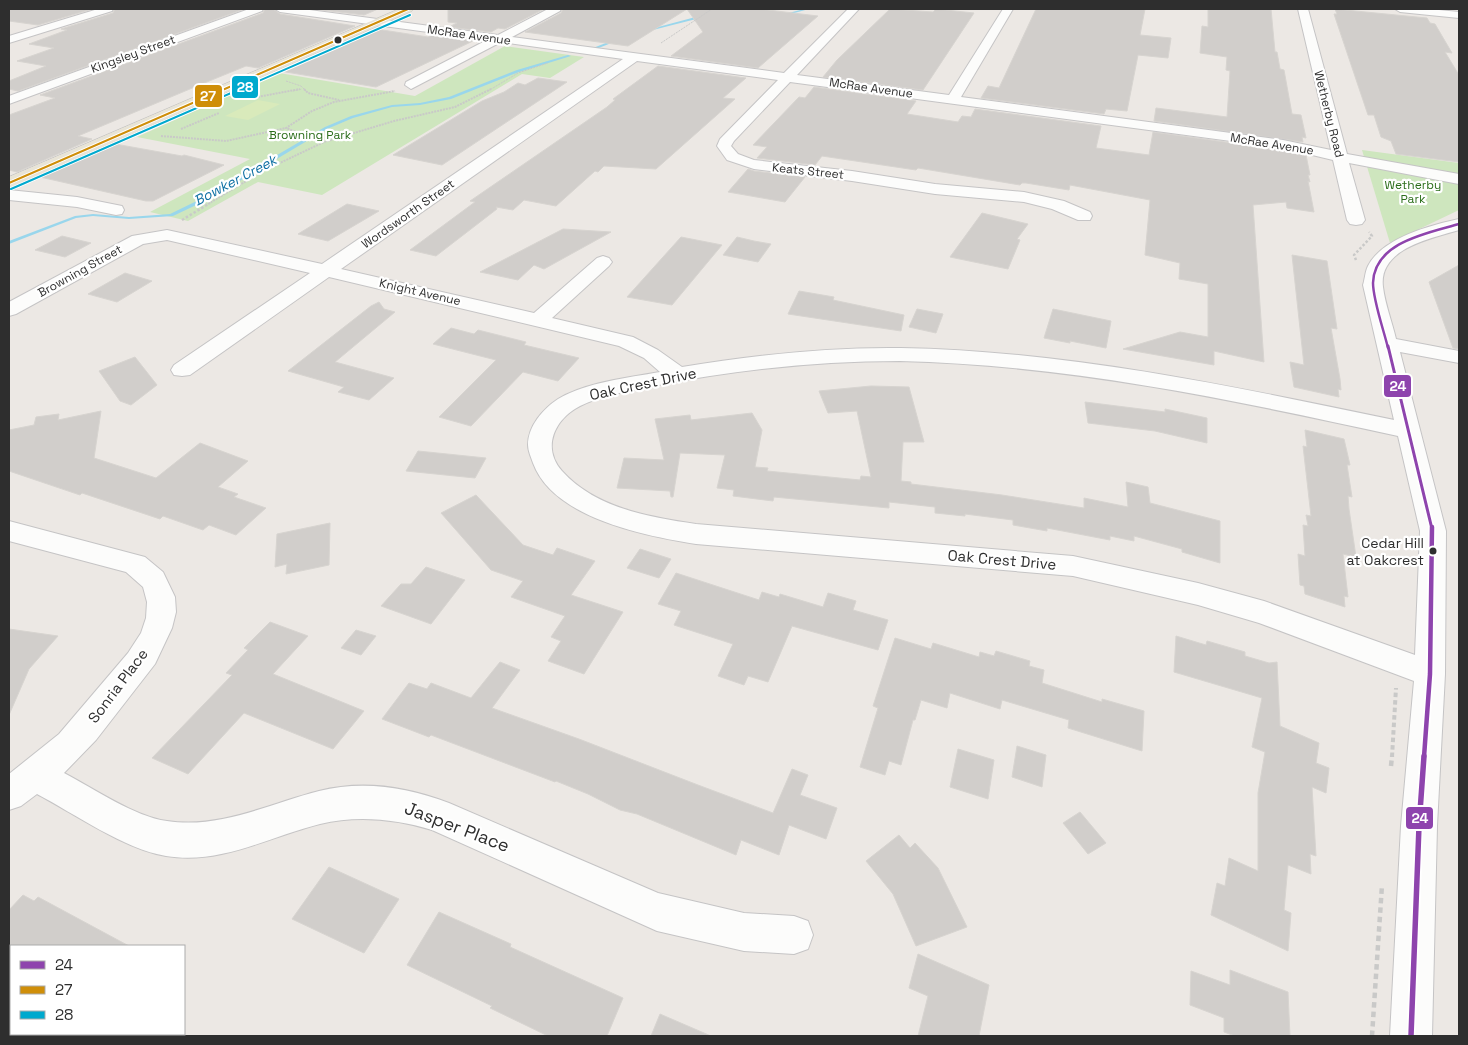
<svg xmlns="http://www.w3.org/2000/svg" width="1468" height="1045" viewBox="0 0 1468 1045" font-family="'Space Grotesk',sans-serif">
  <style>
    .green { fill: #cee6be }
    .pitch { fill: #d9eabb }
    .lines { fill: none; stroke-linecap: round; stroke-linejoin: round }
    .stream { fill: #99d6ec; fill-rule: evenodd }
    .building { fill: #d1cecb; stroke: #d7d4d0 }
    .minor-casing { stroke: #c5c4c5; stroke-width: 2 }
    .major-casing { stroke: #c6c5c4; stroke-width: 1 }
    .path-far4 { stroke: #c9c9c8; stroke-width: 1; stroke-dasharray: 2 1; stroke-linecap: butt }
    .path-far3 { stroke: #c9c9c8; stroke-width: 2; stroke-dasharray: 2 1; stroke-linecap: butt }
    .path-far2 { stroke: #c9c9c8; stroke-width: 2.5; stroke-dasharray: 2.5 2; stroke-linecap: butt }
    .path-far1 { stroke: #c9c9c8; stroke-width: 4; stroke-dasharray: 4.5 3; stroke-linecap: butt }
    .path { stroke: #c9c9c8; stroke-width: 4.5; stroke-dasharray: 5.5 4; stroke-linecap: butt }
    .minor { fill: #fcfcfb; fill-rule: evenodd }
    .major { fill: #e8e4d6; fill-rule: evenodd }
    .bus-1-far3-casing { stroke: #fff; stroke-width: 5 }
    .bus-1-far2-casing { stroke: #fff; stroke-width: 6 }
    .bus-1-far1-casing { stroke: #fff; stroke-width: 8 }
    .bus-1-casing { stroke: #fff; stroke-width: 9 }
    .bus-2-casing { stroke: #fff; stroke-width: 4 }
    .bus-3-casing { stroke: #fff; stroke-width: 4 }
    .bus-1-far3 { stroke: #8e44ad; stroke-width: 2.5 }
    .bus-1-far2 { stroke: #8e44ad; stroke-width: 3 }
    .bus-1-far1 { stroke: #8e44ad; stroke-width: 4.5 }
    .bus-1 { stroke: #8e44ad; stroke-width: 5.5 }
    .bus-2 { stroke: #cf8e09; stroke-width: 2 }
    .bus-3 { stroke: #00a9ce; stroke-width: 2 }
    .bus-dot { fill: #2e2e2e; stroke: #fff; stroke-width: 2 }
    .labels { text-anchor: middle; stroke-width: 4.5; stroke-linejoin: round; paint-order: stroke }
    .far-street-label { font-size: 12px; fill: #2e2e2e; stroke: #fff }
    .far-park-label { font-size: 12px; fill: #2c6e1b; stroke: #fff }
    .far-water-label { font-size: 14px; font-style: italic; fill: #0d6fa3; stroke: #fff }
    .bus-label { font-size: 14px; fill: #2e2e2e; stroke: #fff; text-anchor: end }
    .street-label { font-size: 15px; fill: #2e2e2e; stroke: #fff }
    .near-street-label { font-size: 18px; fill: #2e2e2e; stroke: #fff }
    .line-badge { stroke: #fff; stroke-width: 2 }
    .badge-label { font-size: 14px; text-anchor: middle; font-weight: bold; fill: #fff }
  </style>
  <rect width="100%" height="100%" fill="#ece8e4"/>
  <g class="green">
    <polygon points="505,46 584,57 550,78 522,74 322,195 258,182 188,221 150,212 250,159 137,137 279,73 415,96"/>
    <polygon points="1362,150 1459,163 1459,210 1390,243"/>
  </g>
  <polygon class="pitch" points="258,100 280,104 248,120 225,116"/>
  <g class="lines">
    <g class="stream">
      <polygon points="804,9 809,9 783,16 781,15"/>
      <polygon points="703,15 704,17 649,31 647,30"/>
      <polygon points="616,39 619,40 596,49 593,48"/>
      <polygon points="568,55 571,56 519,72 451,99 420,105 392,107 353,118 327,129 211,198 173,216 129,219 93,216 76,218 9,244 9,241 75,216 93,214 129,217 170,214 207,196 325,127 351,116 392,105 420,103 449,97 517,70"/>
    </g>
  </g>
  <g class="building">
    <polygon points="9,9 92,9 38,25 9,21"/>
    <polygon points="115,9 244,9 18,91 9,89 9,81 46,66 17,61 54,48 29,44 67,30 61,29 113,13"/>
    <polygon points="265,9 273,9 280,14 355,26 258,68 246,66 197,86 78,136 92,139 17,172 9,170 9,115 55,98 40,95 263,13"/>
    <polygon points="314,9 378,9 364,15"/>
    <polygon points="448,9 544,9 505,29 498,28 491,32 449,27 457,23 448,22"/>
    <polygon points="563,9 687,9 628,46 525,32 561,13"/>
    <polygon points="687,9 760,9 818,16 758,68 671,56 703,32"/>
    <polygon points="890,9 933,12 936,9 974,13 923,90 823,77 837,60"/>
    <polygon points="1036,9 1145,9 1140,35 1171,38 1168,58 1138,55 1127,111 1106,109 1104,114 981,98 988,86 999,88"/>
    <polygon points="1208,9 1271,9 1275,52 1277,52 1280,69 1284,70 1292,114 1301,115 1306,138 1302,137 1303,142 1154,121 1156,108 1227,117 1230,71 1226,70 1227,57 1200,53 1202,26 1208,27"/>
    <polygon points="1335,9 1427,18 1430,23 1435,24 1452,53 1445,52 1459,75 1459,162 1396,154 1391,141 1381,137 1374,115 1368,115 1334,14 1337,14"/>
    <polygon points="376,29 428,37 433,35 475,40 376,87 280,71"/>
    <polygon points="658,66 746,78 723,98 735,99 656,169 604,166 598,172 595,171 556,206 524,200 513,210 496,207 497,209 436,256 410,250 475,202 470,201 607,107 615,100 613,99"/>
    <polygon points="538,78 567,82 442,165 393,155 482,101 504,92 518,83 525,85"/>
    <polygon points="814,87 916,101 907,114 958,122 962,116 971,117 975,109 1101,126 1096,148 1149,155 1153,132 1283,150 1306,155 1310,175 1308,175 1310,182 1308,181 1314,212 1287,208 1286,202 1253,205 1264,362 1214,351 1214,365 1123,349 1180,332 1208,337 1208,284 1179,279 1180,263 1145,255 1150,200 1070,185 1069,190 1026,183 1022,183 1020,185 918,168 916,170 822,156 815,165 757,158 767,147 753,145 799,97 805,98"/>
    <polygon points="115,144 182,156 184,155 224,165 153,201 146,201 40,177"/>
    <polygon points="748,169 754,171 805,177 785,202 728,192"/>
    <polygon points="347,204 379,211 328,241 298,234"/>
    <polygon points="982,213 1028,224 1017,239 1020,240 1008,269 950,257"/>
    <polygon points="563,229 611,232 544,269 534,265 518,280 480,272"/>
    <polygon points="62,236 91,243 65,257 35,250"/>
    <polygon points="681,237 722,245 672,305 627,297"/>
    <polygon points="737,237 754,241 771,244 758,262 723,255"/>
    <polygon points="1292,255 1327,261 1337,329 1331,328 1340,379 1341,390 1338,389 1339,397 1294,387 1290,362 1304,365"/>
    <polygon points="1459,265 1459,349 1453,348 1429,282"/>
    <polygon points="125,273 152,281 117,302 88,294"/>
    <polygon points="799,291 834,297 833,300 904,315 901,331 788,314"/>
    <polygon points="379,302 384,309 395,312 335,362 394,378 369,400 338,392 344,387 288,371 371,306"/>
    <polygon points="917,309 943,314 936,333 909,327"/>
    <polygon points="1053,309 1111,321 1106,348 1070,341 1070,343 1044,338"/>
    <polygon points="451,328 474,334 478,330 526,342 524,345 579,358 558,381 523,372 471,426 439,417 496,360 433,344"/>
    <polygon points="135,357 157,385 131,405 120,401 99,371"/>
    <polygon points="871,386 909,387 924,442 903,442 901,481 911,482 911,484 1002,495 1084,508 1084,498 1128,507 1126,482 1148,487 1150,503 1220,521 1220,563 1182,552 1182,549 1134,536 1134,541 1110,536 1110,540 1047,528 1047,531 1013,525 1013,520 965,514 965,516 935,513 935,507 889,502 889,508 774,497 773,501 733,496 734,490 717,488 725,455 680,453 673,497 671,497 670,491 617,488 624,458 664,460 655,419 690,415 691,420 752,413 762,430 755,467 768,468 767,471 860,480 861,476 871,477 857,411 828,413 819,391"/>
    <polygon points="1085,402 1165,412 1165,409 1207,418 1207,443 1155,431 1088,423"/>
    <polygon points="101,411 94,458 156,478 200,443 248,461 218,487 238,494 234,497 266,508 236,535 209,525 203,530 163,516 160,519 82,493 80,495 9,471 9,430 34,425 36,417 59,414 58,420"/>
    <polygon points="1305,430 1344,439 1350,465 1347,465 1352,497 1348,496 1349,509 1356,557 1343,554 1348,597 1344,596 1345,607 1305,594 1304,586 1300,585 1298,554 1305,556 1303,525 1308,526 1306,515 1311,516 1303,446 1307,447"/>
    <polygon points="418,451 486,458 475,478 406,471"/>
    <polygon points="476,495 523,545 553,555 557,548 595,561 571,595 623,612 584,674 548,661 561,641 551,637 565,616 511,597 523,581 491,570 441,513"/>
    <polygon points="330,523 329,565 286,574 287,564 275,567 277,534"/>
    <polygon points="640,549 671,559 659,578 627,568"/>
    <polygon points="426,567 465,580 431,624 381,606 401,584 411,584"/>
    <polygon points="676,573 759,600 762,592 779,597 780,594 823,607 828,593 856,601 853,610 888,620 878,650 792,626 768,682 748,676 744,685 718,676 733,644 674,625 681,611 658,604"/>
    <polygon points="270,622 308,636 273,674 364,711 333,749 244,713 188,774 152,758 232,675 226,673 248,650 244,648"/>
    <polygon points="9,629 58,636 29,669 9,715"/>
    <polygon points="356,630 376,636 361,655 341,648"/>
    <polygon points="1176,636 1206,645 1207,641 1245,652 1245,656 1269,663 1277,662 1280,726 1319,743 1316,763 1329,768 1326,793 1312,787 1316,856 1310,854 1311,874 1288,865 1284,910 1291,913 1288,951 1211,915 1217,883 1225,886 1229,858 1258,871 1258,793 1265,752 1252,747 1262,698 1174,672"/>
    <polygon points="895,638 931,649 933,643 979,657 980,652 994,656 996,651 1030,661 1029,666 1044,670 1042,683 1102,702 1102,699 1144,711 1142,751 1068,728 1069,720 1002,700 1000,709 950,693 947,708 921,700 915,720 913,720 901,765 889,761 885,775 860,767 878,708 873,706"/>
    <polygon points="500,662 520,670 492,708 579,739 698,785 773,813 792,769 808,775 800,795 837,808 826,839 789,825 779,855 741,840 736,855 637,814 620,810 588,794 556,781 555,782 431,735 429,737 382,719 409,683 427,689 431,683 471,698"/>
    <polygon points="1017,746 1046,755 1042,787 1012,777"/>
    <polygon points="958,749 994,760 988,799 950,787"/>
    <polygon points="1080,812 1106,843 1088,854 1063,823"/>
    <polygon points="899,835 910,848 915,843 938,868 967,927 916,946 893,894 866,861"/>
    <polygon points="329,867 399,899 364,953 292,919"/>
    <polygon points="23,895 34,901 38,897 129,946 9,946 9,910"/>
    <polygon points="439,912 511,944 510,947 623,998 607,1036 548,1036 490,1008 492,1006 407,965"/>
    <polygon points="918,954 989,985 979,1036 918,1036 928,996 909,988"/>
    <polygon points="1230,970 1288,992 1290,1036 1235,1036 1224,1032 1224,1018 1190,1005 1191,971 1230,985"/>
    <polygon points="660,1014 711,1036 651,1036"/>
  </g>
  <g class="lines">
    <defs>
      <g id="minor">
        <polygon points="98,9 113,9 112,11 9,43 9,36"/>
        <polygon points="249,9 263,9 262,11 9,104 9,96"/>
        <path d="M 275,9 L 302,9 L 498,35 L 548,9 L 561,9 L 560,11 L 512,37 L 784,73 L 848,9 L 859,9 L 797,75 L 949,95 L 1003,9 L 1013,9 L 961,97 L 1283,140 L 1331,150 L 1298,9 L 1308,9 L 1347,154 L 1459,174 L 1459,184 L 1349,163 L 1365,220 L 1362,224 L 1356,225 L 1350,224 L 1347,220 L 1333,160 L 1283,148 L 790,82 L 734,141 L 731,146 L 738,154 L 754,160 L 852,171 L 935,184 L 1024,192 L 1064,201 L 1090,212 L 1092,216 L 1090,220 L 1078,220 L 1052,209 L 1024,202 L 935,194 L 852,181 L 754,169 L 727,160 L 717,146 L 720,139 L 778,80 L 637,61 L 341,269 L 534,313 L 597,258 L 603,256 L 609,258 L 612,262 L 609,266 L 552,318 L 633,337 L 658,350 L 682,367 C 754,355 828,347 901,348 C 1067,351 1232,386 1394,420 L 1363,285 C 1365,279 1365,272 1368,266 C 1382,238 1431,225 1459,219 L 1459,230 C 1433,238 1378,248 1383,287 C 1385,304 1392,322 1396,339 L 1459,351 L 1459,363 L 1400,352 L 1446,531 L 1445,674 L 1437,826 L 1432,1036 L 1390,1036 L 1401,826 L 1414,681 L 1259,623 L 1198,605 L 1073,576 L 696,544 C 645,536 553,518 533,463 C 531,457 528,451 528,445 C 528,426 543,409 558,399 C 587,382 627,378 660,372 L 644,358 L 619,346 L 329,277 L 190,375 L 182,376 L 174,375 L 171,370 L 174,365 L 310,273 L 167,240 L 143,244 L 16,314 L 9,316 L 9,302 L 132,236 L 167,230 L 322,264 L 623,59 L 501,42 L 411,89 L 405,85 L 406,82 L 487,40 L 280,12 ZM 900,361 C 1069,365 1234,400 1398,436 L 1420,531 L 1415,655 L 1264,601 L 1198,583 L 1073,556 L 696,524 C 649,517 595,508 562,471 C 541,447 555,419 580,406 C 602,395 629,391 653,386 C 734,370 817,361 900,361 Z"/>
        <polygon points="1395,9 1429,9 1459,12 1459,18 1400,12"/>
        <polygon points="9,190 77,197 122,206 124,210 122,214 116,215 77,207 9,200"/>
        <path d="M 9,521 L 145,557 L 163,572 L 175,597 L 176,612 L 172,628 L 155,664 L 96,740 L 64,773 C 93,788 135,817 167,821 C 221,829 268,804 319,791 C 362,780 408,787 449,803 L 658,893 L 744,913 L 794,916 L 808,921 L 813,935 L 808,949 L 794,954 L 744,951 L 657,931 L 432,830 C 396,819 357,815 320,824 C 268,837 221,865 166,856 C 124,849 75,814 37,794 L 21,806 L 9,810 L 9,774 L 59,734 L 128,653 L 141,633 L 146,618 L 147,602 L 143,587 L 126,572 L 9,541 Z"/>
      </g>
      <polygon id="major" points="399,9 414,9 412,11 9,188 9,177"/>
    </defs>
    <use href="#minor" class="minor-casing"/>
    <use href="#major" class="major-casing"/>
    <g class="path-far4">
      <polyline points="661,43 712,9"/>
      <polyline points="286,81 301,86 306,91"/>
      <polyline points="293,91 302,89"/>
      <polyline points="488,91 518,73 548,63"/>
    </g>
    <g class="path-far3">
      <polyline points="304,89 308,93 339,100"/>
      <polyline points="252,98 300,89"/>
      <polyline points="181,129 219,113"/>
      <polyline points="161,136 226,141 286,128"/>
      <polyline points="323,142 286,128 312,111 334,102 395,91"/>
      <polyline points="208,204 263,171 324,142 394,121 455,107 491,89"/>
    </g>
    <g class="path-far2">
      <polyline points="182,220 210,203"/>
      <polyline points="1356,260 1354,255 1372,236 1369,232"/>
    </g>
    <polyline class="path-far1" points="1392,757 1396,688"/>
    <g class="path">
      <polyline points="1391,766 1392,756"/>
      <polyline points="1372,1036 1382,885"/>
    </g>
    <use href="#minor" class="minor"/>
    <use href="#major" class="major"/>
    <defs>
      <path id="bus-1-far3" d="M 1388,348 C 1384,331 1373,300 1373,283 C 1374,242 1428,233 1459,224"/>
      <polyline id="bus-1-far2" points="1388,346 1432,529"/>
      <polyline id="bus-1-far1" points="1424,757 1430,674 1432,527"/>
      <polyline id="bus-1" points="1411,1036 1419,826 1424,756"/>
      <polyline id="bus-2" points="9,183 408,9"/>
      <polyline id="bus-3" points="11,189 410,15"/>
    </defs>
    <use href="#bus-1-far3" class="bus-1-far3-casing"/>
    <use href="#bus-1-far2" class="bus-1-far2-casing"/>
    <use href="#bus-1-far1" class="bus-1-far1-casing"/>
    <use href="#bus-1" class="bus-1-casing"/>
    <use href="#bus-2" class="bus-2-casing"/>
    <use href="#bus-3" class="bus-3-casing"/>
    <use href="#bus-1-far3" class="bus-1-far3"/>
    <use href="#bus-1-far2" class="bus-1-far2"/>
    <use href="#bus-1-far1" class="bus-1-far1"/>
    <use href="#bus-1" class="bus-1"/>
    <use href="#bus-2" class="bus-2"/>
    <use href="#bus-3" class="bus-3"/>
  </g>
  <g class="bus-dot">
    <circle cx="338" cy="40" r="4.5"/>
    <circle cx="1433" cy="551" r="4.5"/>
  </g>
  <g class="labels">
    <g class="far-street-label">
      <text transform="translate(469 35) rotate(8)" y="4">McRae Avenue</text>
      <text transform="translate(133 54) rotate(-20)" y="4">Kingsley Street</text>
      <text transform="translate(871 88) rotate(8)" y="4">McRae Avenue</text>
      <text transform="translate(1329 114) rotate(76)" y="4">Wetherby Road</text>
      <text transform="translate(1272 144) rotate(9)" y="4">McRae Avenue</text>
      <text transform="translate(808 171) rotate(6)" y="4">Keats Street</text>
      <text transform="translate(408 214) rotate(-35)" y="4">Wordsworth Street</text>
      <text transform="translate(80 271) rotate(-29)" y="4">Browning Street</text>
      <text transform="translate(420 292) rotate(13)" y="4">Knight Avenue</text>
    </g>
    <g class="far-park-label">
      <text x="310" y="139">Browning Park</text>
      <text x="1413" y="189">Wetherby<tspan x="1413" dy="14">Park</tspan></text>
    </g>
    <g class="far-water-label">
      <text transform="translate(235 180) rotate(-28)" y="5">Bowker Creek</text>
    </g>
    <g class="bus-label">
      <text x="1424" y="548">Cedar Hill<tspan x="1424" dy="17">at Oakcrest</tspan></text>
    </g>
    <g class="street-label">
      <text transform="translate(643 384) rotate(-12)" y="5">Oak Crest Drive</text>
      <text transform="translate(1002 560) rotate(5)" y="5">Oak Crest Drive</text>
      <text transform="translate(118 686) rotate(-53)" y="5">Sonria Place</text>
    </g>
    <g class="near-street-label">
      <text transform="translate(457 827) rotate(21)" y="6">Jasper Place</text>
    </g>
  </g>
  <g class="line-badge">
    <rect x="231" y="75" width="28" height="24" rx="5" fill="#00a9ce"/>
    <rect x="194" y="84" width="29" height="24" rx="5" fill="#cf8e09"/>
    <rect x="1383" y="374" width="29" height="24" rx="5" fill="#8e44ad"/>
    <rect x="1405" y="806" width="29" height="24" rx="5" fill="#8e44ad"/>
  </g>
  <g class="badge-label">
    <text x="245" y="92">28</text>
    <text x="208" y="101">27</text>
    <text x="1398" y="391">24</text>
    <text x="1420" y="823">24</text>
  </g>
  <rect width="1468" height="1045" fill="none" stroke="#2e2e2e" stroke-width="20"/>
  <rect x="10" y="945" width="175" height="90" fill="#ffffff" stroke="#ababab"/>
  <rect x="20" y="961" width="25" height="8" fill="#8e44ad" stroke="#ababab"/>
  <text x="55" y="970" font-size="15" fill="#2e2e2e">24</text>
  <rect x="20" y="986" width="25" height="8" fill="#cf8e09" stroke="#ababab"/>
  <text x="55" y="995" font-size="15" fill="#2e2e2e">27</text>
  <rect x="20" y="1011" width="25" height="8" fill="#00a9ce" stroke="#ababab"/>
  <text x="55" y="1020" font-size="15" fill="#2e2e2e">28</text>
</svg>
